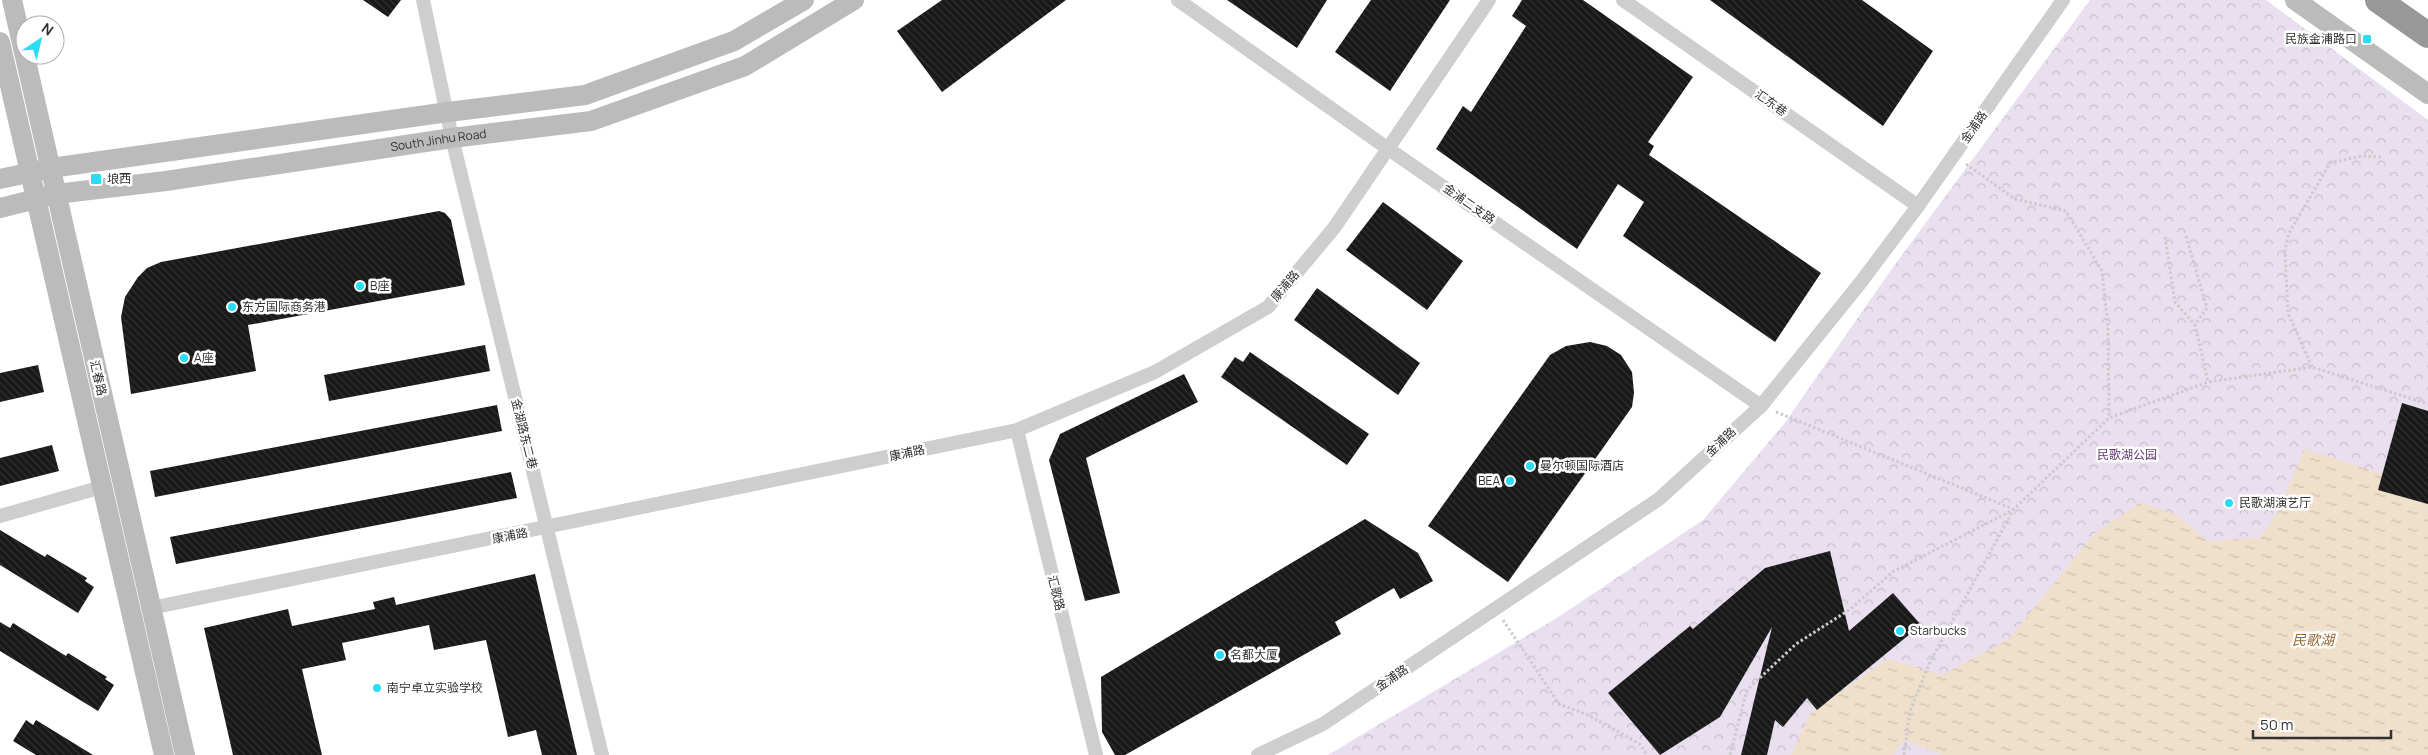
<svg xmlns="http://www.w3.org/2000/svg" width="2428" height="755" viewBox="0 0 2428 755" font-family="Manrope,'Noto Sans SC',sans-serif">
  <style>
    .park { fill: url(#park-crowns) }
    .water { fill: url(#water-ripples) }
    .building { fill: url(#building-back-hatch) }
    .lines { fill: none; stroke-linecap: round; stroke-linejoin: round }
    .path { stroke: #cbcbcb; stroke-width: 3; stroke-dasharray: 2.5 2.5; stroke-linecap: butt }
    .street { stroke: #cecece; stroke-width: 14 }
    .secondary { stroke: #bbb; stroke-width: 20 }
    .highway { stroke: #989898; stroke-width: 26 }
    .poi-dot { fill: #28ddf4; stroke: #fff; stroke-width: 2 }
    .labels { text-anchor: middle; stroke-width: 5; stroke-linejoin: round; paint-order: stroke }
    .poi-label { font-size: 12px; fill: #313131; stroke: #fff; text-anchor: start }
    .street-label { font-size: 12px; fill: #313131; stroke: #fff }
    .park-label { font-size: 12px; fill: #623a72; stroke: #fff }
    .water-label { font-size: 14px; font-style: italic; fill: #956b35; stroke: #fff }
  </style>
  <defs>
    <pattern id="park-crowns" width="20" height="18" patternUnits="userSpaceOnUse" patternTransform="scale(1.25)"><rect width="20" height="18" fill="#e9dfef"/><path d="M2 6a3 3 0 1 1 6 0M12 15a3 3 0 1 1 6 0" fill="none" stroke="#c8c0cd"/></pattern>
    <pattern id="water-ripples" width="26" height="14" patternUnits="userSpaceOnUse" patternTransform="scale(1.25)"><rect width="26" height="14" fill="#f0dfca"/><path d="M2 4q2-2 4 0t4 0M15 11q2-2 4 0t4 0" fill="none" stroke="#cec0ae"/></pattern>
    <pattern id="building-back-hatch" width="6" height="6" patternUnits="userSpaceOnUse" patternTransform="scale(1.25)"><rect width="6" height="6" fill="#181818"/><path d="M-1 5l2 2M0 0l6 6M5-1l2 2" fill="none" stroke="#313131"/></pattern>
  </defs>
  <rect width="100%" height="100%" fill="#fff"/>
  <polygon class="park" points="2090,0 2266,0 2428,120 2428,755 1328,755 1560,616 1703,520 1784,424 1891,270"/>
  <polygon class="water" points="2304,449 2428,488 2428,755 1943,755 1904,740 1894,755 1791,755 1810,714 1887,659 1942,675 2009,639 2094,534 2141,502 2176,515 2208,541 2260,538 2280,508"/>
  <g class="building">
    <polygon points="363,0 401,0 388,17"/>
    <polygon points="942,0 1066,0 942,92 897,31"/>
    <polygon points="1227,0 1327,0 1297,48"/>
    <polygon points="1371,0 1450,0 1390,91 1335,52"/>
    <polygon points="1522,0 1583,0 1693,77 1648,142 1654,146 1649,155 1821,273 1775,342 1623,236 1644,202 1618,184 1577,249 1436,149 1463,106 1471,112 1526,26 1512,16"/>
    <polygon points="1710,0 1862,0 1933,51 1883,126"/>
    <polygon points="1383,202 1463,261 1427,310 1346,250"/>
    <polygon points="439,211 445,213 451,220 465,285 248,325 256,371 131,394 121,317 125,297 138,277 147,268 161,262"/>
    <polygon points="1317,288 1420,363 1398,395 1294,320"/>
    <polygon points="1590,342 1607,346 1621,355 1632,372 1634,393 1632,407 1508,582 1428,526 1550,355 1566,346"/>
    <polygon points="485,345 490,371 329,401 324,375"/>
    <polygon points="1250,352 1369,434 1347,465 1221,377 1235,357 1243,362"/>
    <polygon points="38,365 44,392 0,402 0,373"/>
    <polygon points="1184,374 1198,402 1086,458 1120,593 1085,601 1049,460 1060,434"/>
    <polygon points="2402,403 2428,411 2428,504 2378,490"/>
    <polygon points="497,405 502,431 155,497 150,471"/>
    <polygon points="52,445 59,471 0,486 0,458"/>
    <polygon points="511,472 517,498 176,564 170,537"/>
    <polygon points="1365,519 1418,553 1433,581 1400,599 1394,588 1335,622 1341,634 1125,755 1115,755 1102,732 1101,677"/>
    <polygon points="0,530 45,557 47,554 87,578 85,581 94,587 78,613 0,565"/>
    <polygon points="1830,551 1849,631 1893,593 1921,625 1817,710 1807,698 1783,727 1775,720 1767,755 1741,755 1772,627 1720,717 1660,755 1608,693 1690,626 1693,629 1765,568"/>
    <polygon points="535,574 577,755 542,755 536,730 508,737 486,640 434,650 429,625 342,643 346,660 302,669 322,755 233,755 204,628 288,609 292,626 375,609 373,602 394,597 396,605"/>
    <polygon points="0,622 10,628 13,623 66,656 68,653 107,677 105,679 114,685 98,711 0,651"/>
    <polygon points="26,720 33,725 36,720 93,755 36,755 13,741"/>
  </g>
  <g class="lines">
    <g class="path">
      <polyline points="1966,164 2015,199 2066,211 2102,271 2108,327 2109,418"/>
      <polyline points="2186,236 2207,308 2195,325 2208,382"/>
      <polyline points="2165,237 2175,302 2195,325"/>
      <polyline points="2312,367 2288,313 2285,250 2289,233 2330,163 2361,156 2381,157"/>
      <polyline points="1776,412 2013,509"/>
      <polyline points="1503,620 1559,704 1588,715 1640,744 1647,755"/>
      <polyline points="1730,755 1747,690 1796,644 1849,610 1894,571 2013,510"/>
      <polyline points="1904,755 1910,711 1930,662 2014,509 2109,418 2208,382 2312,367 2428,404"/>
    </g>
    <g class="street">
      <polyline points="423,0 452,138 602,755"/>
      <polyline points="1178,0 1387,148 1761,406"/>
      <polyline points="1623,0 1918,206"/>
      <polyline points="1017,430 1096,755"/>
      <polyline points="0,516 102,487"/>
      <polyline points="151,608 1017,430 1155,372 1268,307 1334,228 1489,0"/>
      <polyline points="1258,755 1323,724 1659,499 1761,406 1861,282 1918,206 2063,0"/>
    </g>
    <g class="secondary">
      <polyline points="12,0 185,755"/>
      <polyline points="2295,0 2428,94"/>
      <polyline points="0,42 164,755"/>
      <polyline points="0,179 51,168 448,112 585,95 734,41 804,0"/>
      <path id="s1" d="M 0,208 L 56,194 L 166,181 L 452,138 L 591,121 L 745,66 L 854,0"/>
    </g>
    <polyline class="highway" points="2378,0 2428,35"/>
  </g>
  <g class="poi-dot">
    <rect x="2362" y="34" width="10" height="10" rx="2.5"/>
    <rect x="90" y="173" width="12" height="12" rx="2.5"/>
    <circle cx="360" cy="286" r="5"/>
    <circle cx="232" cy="307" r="5"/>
    <circle cx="184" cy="358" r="5"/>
    <circle cx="1530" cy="466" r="5"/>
    <circle cx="1510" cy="481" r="5"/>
    <circle cx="2229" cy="503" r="5"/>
    <circle cx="1900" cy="631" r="5"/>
    <circle cx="1220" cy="655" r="5"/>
    <circle cx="377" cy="688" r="5"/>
  </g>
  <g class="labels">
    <g class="poi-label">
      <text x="2357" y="43" text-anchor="end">民族金浦路口</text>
      <text x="107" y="183">埌西</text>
      <text x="370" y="290">B座</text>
      <text x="242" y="311">东方国际商务港</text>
      <text x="194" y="362">A座</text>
      <text x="1540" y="470">曼尔顿国际酒店</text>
      <text x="1500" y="485" text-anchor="end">BEA</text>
      <text x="2239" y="507">民歌湖演艺厅</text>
      <text x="1910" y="635">Starbucks</text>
      <text x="1230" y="659">名都大厦</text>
      <text x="387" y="692">南宁卓立实验学校</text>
    </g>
    <g class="street-label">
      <text transform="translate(1771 103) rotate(35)" y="4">汇东巷</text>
      <text transform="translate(1974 127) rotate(-55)" y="4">金浦路</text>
      <text dy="4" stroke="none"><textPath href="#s1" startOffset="444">South Jinhu Road</textPath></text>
      <text transform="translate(1469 204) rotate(35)" y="4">金浦二支路</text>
      <text transform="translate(1285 286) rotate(-50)" y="4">康浦路</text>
      <text transform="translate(98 378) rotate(77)" y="4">汇春路</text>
      <text transform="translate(524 434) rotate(76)" y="4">金湖路东二巷</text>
      <text transform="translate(1721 442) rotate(-43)" y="4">金浦路</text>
      <text transform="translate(907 453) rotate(-12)" y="4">康浦路</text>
      <text transform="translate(510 536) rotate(-11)" y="4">康浦路</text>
      <text transform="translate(1056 593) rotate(76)" y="4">汇歌路</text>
      <text transform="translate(1392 678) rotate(-34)" y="4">金浦路</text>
    </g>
    <g class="park-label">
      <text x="2127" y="459">民歌湖公园</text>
    </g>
    <g class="water-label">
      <text x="2313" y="645">民歌湖</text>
    </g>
  </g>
  <g transform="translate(40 40) rotate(35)"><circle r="24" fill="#ffffff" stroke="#adadad"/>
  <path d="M0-4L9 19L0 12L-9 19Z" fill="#28ddf4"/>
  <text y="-8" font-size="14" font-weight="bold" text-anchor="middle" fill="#313131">N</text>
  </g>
  <path d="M2253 730v8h138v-8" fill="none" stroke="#313131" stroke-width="2.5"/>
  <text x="2260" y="730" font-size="15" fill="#313131" stroke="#ffffff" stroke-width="4" paint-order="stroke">50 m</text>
</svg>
